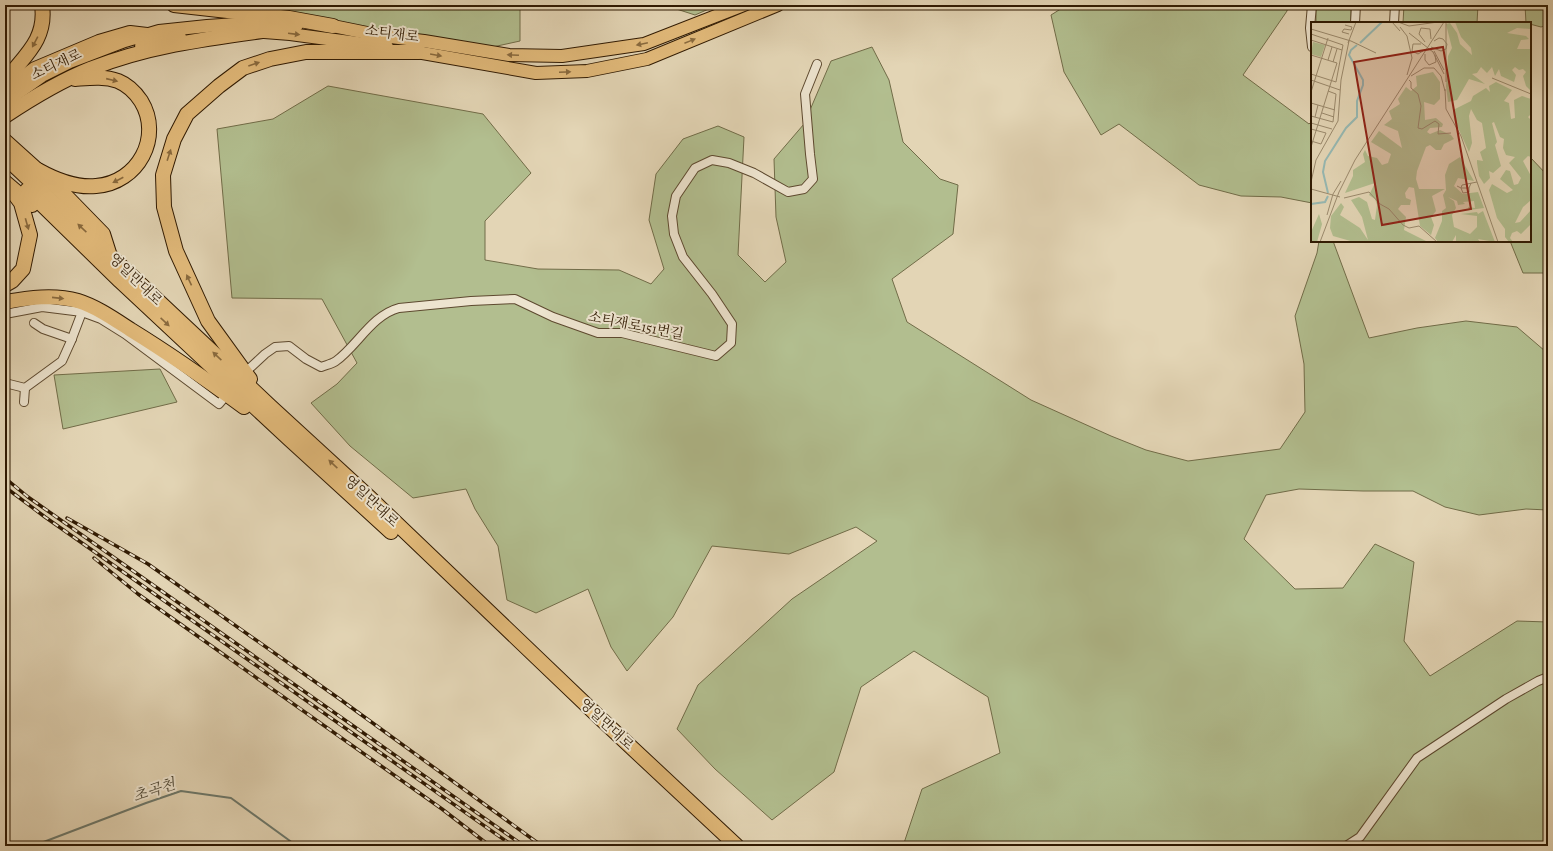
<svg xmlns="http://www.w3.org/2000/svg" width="1553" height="851" viewBox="0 0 1553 851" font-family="Alegreya,'Noto Serif KR',serif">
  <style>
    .green { fill: #b2be8f; stroke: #716c48 }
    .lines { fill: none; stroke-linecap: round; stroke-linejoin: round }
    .stream { stroke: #6d796c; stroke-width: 2 }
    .street-casing { stroke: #5d492f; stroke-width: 10 }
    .primary-casing { stroke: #301a02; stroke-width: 14 }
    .highway-casing { stroke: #301a02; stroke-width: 16 }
    .street { stroke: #ede4cf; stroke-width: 8 }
    .primary { stroke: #e2ba7a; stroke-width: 12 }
    .highway { stroke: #e2ba7a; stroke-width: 14 }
    .rail-casing { stroke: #301a02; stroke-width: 3.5 }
    .rail { stroke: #ede4cf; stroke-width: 2; stroke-dasharray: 6; stroke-linecap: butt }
    .oneway { fill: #896a3e }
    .labels { text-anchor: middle; stroke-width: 4; stroke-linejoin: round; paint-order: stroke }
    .street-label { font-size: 14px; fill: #301a02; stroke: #ede4cf }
    .water-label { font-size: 15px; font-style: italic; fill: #4f4937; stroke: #ede4cf }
    .inset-river { fill: none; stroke: #96b8b2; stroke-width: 2 }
    .inset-road { fill: none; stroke: #9b8a6d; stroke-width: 1 }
    .view { fill: #8f2418; fill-opacity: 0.15; stroke: #8f2418; stroke-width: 2 }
    .inset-edge { fill: none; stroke: #301a02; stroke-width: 2 }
  </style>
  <rect width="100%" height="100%" fill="#e3d5b5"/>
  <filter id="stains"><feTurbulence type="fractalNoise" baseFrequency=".005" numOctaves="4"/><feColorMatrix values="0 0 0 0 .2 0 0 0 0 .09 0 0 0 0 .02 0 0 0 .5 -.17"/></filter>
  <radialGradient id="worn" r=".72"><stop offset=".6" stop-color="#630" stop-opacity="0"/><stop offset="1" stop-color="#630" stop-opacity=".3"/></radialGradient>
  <g class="green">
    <polygon points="260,5 520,5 520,41 488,48 308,20"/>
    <polygon points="664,5 718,5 695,15"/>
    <polygon points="1067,5 1288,5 1287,11 1243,75 1309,124 1312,121 1312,203 1281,197 1241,196 1199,185 1119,124 1101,135 1064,72 1051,15"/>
    <rect x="1316" y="5" width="35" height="18"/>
    <polygon points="1404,5 1478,5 1477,23 1403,23"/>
    <polygon points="1525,5 1548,5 1548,25 1541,27 1526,23"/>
    <polygon points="872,47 889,80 903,142 940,179 958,185 953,234 892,279 907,322 1031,400 1111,436 1146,450 1188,461 1280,449 1305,412 1304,364 1295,316 1317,253 1319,241 1333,241 1369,338 1417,328 1466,321 1517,327 1545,351 1548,358 1548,510 1526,509 1479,515 1445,507 1413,491 1363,491 1299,489 1266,495 1244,539 1295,589 1343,588 1375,544 1414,562 1404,641 1430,676 1517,621 1548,622 1548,846 903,846 922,789 1000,753 988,697 914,651 861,687 834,772 772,820 715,769 677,729 698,685 792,599 877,541 856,527 789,554 712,546 673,617 627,671 611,647 588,589 536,613 507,600 498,546 475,509 466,489 413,498 350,446 311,403 337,384 357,363 322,299 232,298 217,129 273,119 328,86 483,114 531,173 485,221 485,260 538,269 619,270 651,284 664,269 649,220 656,174 683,139 718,126 744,137 738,255 765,282 786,262 776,217 774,159 804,124 831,61"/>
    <polygon points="1530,157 1548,176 1548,273 1523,273 1510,241 1530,241"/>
    <polygon points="160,369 177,402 63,429 54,375"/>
  </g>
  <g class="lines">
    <polyline class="stream" points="33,846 146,803 181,791 231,798 297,846"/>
    <defs>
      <g id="street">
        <polyline points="1312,5 1310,28 1312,47"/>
        <polyline points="1355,23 1356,5"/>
        <polyline points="1394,23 1395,5"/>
        <polyline points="5,314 42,307 82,312 101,319 125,334 219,404 225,397"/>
        <polyline points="34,323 43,329 72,339"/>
        <path d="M 251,367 L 265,354 L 275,347 L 289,346 L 306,359 L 321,367 C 326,365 332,364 336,361 C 357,346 372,315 399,308 L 471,301 L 515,299 L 553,317 L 598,333 L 622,333 L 716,356 L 731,343 L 732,324 L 712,294 L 683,257 L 674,234 L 672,216 L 676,196 L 695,168 L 712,160 L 729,163 L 754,173 L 788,192 L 804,189 L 813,179 L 810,154 L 805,94 L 817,64"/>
        <polyline points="9,384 25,388 62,361 71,341 82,312"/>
        <polyline points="24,402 25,388"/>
        <polyline points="1346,846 1360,837 1417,758 1506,699 1538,681 1548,677"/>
      </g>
      <g id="primary">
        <polyline points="324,25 333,26 382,36 424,41 509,55 562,56 644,44 744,5"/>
        <polyline points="252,31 290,34 387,47"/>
        <polyline points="141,46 160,40 180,37"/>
        <polyline points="411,51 536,73 587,71 647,59 778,5"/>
        <polyline points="5,102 42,76 70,62 125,41 159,31 207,26 251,23 297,25"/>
      </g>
      <g id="highway">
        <polyline points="174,5 289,18 333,26"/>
        <path d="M 5,81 C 24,56 47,40 42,5"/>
        <polyline points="5,91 35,69 99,42 130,33 147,35"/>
        <path d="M 5,116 C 32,98 60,81 90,69 C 145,47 203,39 262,31"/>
        <polyline points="5,141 65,195 103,234 109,253"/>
        <polyline points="5,157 270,406 370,498 600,718 737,846"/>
        <path d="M 38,170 C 56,180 75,188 96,186 C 138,183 163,137 141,101 C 135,92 128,85 118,81 C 104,76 89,78 75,79"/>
        <polyline points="5,182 32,205"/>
        <polyline points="27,190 120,281 288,438 391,532"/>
        <polyline points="5,285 12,281 23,269 30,235 21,203 15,195"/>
        <path d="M 5,302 C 28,298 54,294 78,301 C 97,307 114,319 131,330 C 170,354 207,380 244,407"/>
        <polyline points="250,379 208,321 176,251 164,207 163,175 174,139 187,114 219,86 243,68 270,59 306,52 419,52"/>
      </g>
    </defs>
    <use href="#street" class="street-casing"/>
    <use href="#primary" class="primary-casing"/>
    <use href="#highway" class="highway-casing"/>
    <use href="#street" class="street"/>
    <use href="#primary" class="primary"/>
    <use href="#highway" class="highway"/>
    <defs>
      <g id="rail">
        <polyline points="5,478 28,497 524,846"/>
        <polyline points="5,487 45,517 513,846"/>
        <polyline points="67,518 148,564 341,700 542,846"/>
        <polyline points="94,558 138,594 442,809 490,846"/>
      </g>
    </defs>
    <use href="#rail" class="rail-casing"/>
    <use href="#rail" class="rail"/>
  </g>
  <defs><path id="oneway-solid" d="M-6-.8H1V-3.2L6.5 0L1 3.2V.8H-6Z"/></defs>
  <g class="oneway">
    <use href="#oneway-solid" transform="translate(294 34) rotate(7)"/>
    <use href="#oneway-solid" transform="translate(690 41) rotate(-22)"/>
    <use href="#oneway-solid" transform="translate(35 42) rotate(118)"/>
    <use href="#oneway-solid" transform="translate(642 44) rotate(168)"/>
    <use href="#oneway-solid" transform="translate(436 55) rotate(10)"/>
    <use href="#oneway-solid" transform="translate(513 55) rotate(-177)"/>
    <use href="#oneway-solid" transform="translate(254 64) rotate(-19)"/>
    <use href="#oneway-solid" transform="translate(565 72) rotate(-2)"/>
    <use href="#oneway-solid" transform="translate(112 80) rotate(13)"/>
    <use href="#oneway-solid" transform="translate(169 155) rotate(-72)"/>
    <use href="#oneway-solid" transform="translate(118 180) rotate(153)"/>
    <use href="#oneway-solid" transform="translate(27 224) rotate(74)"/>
    <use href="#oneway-solid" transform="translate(82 228) rotate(-137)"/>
    <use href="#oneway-solid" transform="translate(189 280) rotate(-115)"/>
    <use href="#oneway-solid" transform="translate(58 298) rotate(6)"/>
    <use href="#oneway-solid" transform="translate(165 322) rotate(43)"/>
    <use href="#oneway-solid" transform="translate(217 356) rotate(-137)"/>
    <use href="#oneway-solid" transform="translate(333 464) rotate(-137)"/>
  </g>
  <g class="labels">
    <g class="street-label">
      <text transform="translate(392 33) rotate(8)" y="5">소티재로</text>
      <text transform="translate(56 64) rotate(-25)" y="5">소티재로</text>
      <text transform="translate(136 279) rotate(44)" y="5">영일만대로</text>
      <text transform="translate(636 325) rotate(11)" y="5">소티재로151번길</text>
      <text transform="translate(372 501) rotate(43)" y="5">영일만대로</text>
      <text transform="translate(607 724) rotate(43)" y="5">영일만대로</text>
    </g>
    <g class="water-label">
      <text transform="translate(154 790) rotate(-18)" y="5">초곡천</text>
    </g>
  </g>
  <g transform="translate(1311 22)">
    <rect width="220" height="220" fill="#e3d5b5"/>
    <path d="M 144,0 L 220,0 L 220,7 L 206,6 L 196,11 L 215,14 L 218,17 L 210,18 L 206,27 L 220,27 L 219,68 L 215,64 L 212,54 L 215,50 L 212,47 L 208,48 L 204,45 L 201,48 L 205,53 L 203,60 L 190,54 L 188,47 L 184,54 L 181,45 L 176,51 L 170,45 L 166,51 L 161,52 L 174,62 L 158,57 L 146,78 L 137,80 L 135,64 L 137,34 L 141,26 L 135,2 L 139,1 L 146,11 L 149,22 L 161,33 L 160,26 L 150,15 ZM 2,20 L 14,23 L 10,35 L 0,32 ZM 122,50 L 129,60 L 129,77 L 123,83 L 113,80 L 114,98 L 125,96 L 132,102 L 131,105 L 119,106 L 116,110 L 119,112 L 129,108 L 140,113 L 143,117 L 133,122 L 130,128 L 125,128 L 119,123 L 115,125 L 106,149 L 105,157 L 108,167 L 134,167 L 121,174 L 125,189 L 120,195 L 123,203 L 120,213 L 109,204 L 103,166 L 98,165 L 94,171 L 95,176 L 100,178 L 99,183 L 90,183 L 87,187 L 95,195 L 93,208 L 117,220 L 43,220 L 22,214 L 19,206 L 20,194 L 30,181 L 33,185 L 29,193 L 49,206 L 57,218 L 51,195 L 40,178 L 48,175 L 56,180 L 61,197 L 64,198 L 66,183 L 64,177 L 58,173 L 64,161 L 34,171 L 42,154 L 42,148 L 54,140 L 52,132 L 54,128 L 57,134 L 66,136 L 71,143 L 77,141 L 80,132 L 60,120 L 68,109 L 91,126 L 87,109 L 73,103 L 81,97 L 78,89 L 89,82 L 87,77 L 95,65 L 100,69 L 106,64 L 105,54 ZM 185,60 L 201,68 L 193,79 L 198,81 L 200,97 L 204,96 L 203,78 L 211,74 L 220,77 L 220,92 L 217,95 L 220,98 L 220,135 L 217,134 L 212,139 L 220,154 L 220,178 L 212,185 L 204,201 L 209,200 L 220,188 L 220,202 L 210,212 L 206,209 L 201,211 L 199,216 L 202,220 L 198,220 L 194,215 L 194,207 L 186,196 L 178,168 L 181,162 L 196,171 L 202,168 L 189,157 L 195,148 L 199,149 L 203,163 L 207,162 L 210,156 L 198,141 L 204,135 L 195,133 L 192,126 L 193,117 L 189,115 L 183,100 L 181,101 L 186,120 L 184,123 L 190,144 L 182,151 L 178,149 L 179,156 L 173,162 L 168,154 L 166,141 L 166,138 L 172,139 L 169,130 L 175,126 L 171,101 L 166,98 L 160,87 L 158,94 L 161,121 L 158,130 L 143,97 L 142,88 L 160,79 L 162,74 L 175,66 L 179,70 L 178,64 ZM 149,135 L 163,159 L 147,156 L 143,164 L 152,172 L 167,170 L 173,186 L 158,188 L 157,185 L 164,186 L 163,179 L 152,180 L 154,182 L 147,183 L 146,179 L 137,175 L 143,179 L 145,186 L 141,193 L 143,205 L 159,212 L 166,205 L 166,194 L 150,192 L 166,190 L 167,192 L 172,189 L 184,220 L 167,217 L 169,220 L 145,220 L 145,213 L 141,220 L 127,220 L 124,216 L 131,199 L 131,189 L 135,186 L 132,173 L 135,168 L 134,153 L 138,142 ZM 15,188 L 6,220 L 0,220 L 0,210 L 8,192 L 11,202 Z" fill="#b2be8f"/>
    <path class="inset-river" d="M 49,21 L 71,0M 17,171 L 12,150 L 14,139 L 35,106 L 46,95 L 46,79 L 52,63 L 52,58 L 38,33 L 40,28 L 46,23M 0,182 L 14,180 L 17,174"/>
    <path class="inset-road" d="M 81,0 L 89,9M 87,0 L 98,4 L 127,0M 34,3 L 41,5 L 40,8 L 33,7 L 31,10 L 38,12M 89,5 L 96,14 L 101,36 L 96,53M 0,7 L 40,19 L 65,31M 98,11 L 122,30 L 133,52M 0,18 L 31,28M 114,20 L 108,12 L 110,6 L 119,7 L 120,17M 37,21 L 45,0M 110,22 L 102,22 L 101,29 L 107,32 L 112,29M 120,25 L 130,29 L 135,27 L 136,22 L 132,17 L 128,16 L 123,19M 123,29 L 133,48M 114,32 L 114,38 L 118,43 L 125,40 L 124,33M 0,33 L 26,41M 17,38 L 21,25M 22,40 L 26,27M 0,52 L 25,60 L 32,23 L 0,12M 100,54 L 113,46 L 123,46 L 130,54 L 134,69M 181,56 L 220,72M 0,58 L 29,68M 98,58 L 100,60 L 100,66 L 107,72 L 110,84 L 107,106 L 111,107 L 124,99 L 128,102 L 127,112 L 140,111M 135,60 L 135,0M 134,67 L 135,87 L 150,114 L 187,220M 0,70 L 17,16M 0,81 L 24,88M 11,91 L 23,95M 0,94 L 22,100 L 25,72 L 17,69M 4,95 L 7,83M 0,101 L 21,107M 0,107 L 15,111 L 10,122 L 0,119M 0,125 L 26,41M 0,160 L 5,138 L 27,99 L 30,58 L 38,19M 160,161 L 158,166 L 150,166 L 151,163 L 166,160M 146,164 L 150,166 L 152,171 L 158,170 L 158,166M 0,167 L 29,175M 33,176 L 58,170 L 69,182 L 78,187 L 92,203 L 98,206 L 108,204 L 126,220M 16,193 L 22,172 L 30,159M 9,220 L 28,170 L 44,138 L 133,0"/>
    <path class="view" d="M 132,25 L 160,187 L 71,203 L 43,40 Z"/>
    <rect width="220" height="220" class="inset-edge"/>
  </g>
  <rect width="1553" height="851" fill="none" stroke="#e3d5b5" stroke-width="20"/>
  <rect x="6" y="6" width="1541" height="839" fill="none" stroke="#301a02" stroke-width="2"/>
  <rect x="10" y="10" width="1533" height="831" fill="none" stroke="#301a02"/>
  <rect width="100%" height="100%" filter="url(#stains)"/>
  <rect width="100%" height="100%" fill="url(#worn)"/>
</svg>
